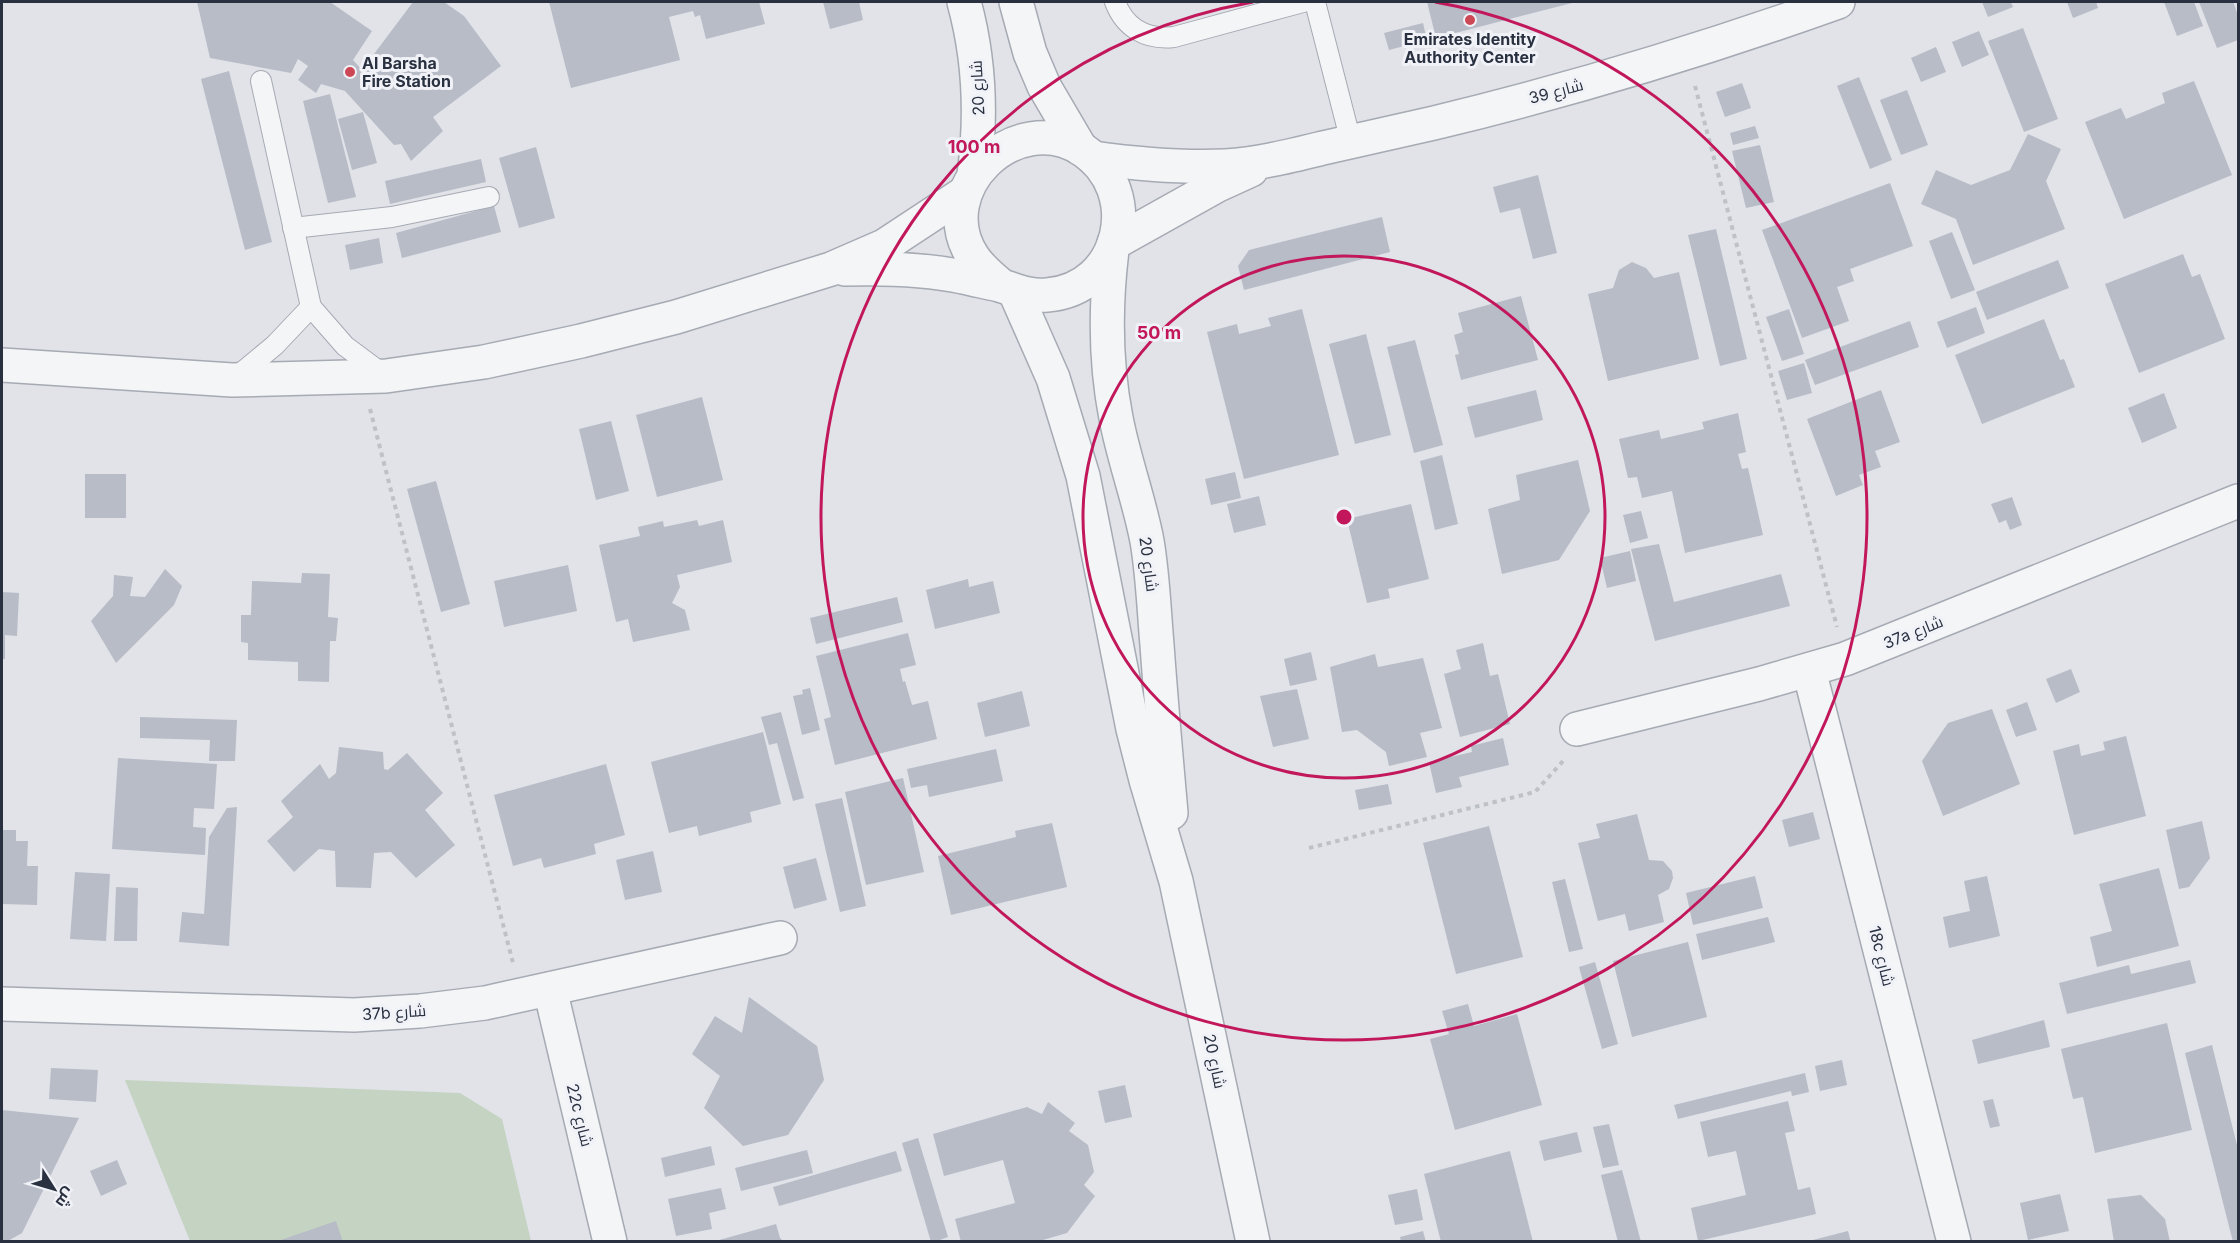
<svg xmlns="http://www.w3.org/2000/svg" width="2240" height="1243" viewBox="0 0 2240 1243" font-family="Inter,Cairo,sans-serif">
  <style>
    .green { fill: #c5d3c2 }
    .building { fill: #b8bcc6 }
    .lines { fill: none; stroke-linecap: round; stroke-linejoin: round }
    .service-casing { stroke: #a6aab3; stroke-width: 22 }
    .minor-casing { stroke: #a6aab3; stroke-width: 36 }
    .path { stroke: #bec2c7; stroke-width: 4; stroke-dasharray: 4.5 4.5; stroke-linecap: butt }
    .service { stroke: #f3f5f7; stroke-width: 20 }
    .minor { stroke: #f3f5f7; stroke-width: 33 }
    .ring { fill: none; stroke: #c2185b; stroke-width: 3 }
    .poi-dot { fill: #cc4855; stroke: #f0f2f7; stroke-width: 2 }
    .labels { text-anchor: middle; stroke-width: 6; stroke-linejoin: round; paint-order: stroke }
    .poi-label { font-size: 16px; font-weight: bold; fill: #293040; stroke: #f0f2f7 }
    .street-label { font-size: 16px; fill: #293040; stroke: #f0f2f7 }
    .centre { fill: #c2185b; stroke: #f0f2f7; stroke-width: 3 }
    .ring-label { font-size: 18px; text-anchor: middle; font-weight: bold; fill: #c2185b; stroke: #f0f2f7; stroke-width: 6; stroke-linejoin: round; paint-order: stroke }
  </style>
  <rect width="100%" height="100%" fill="#e1e3e9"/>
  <polygon class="green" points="125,1080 460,1093 502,1119 531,1241 190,1241"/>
  <g class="building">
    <polygon points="197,2 330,2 372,31 353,60 362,70 413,2 444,2 464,16 501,66 433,117 443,131 411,161 401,144 394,145 345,91 321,84 316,93 298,80 308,66 298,59 291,73 210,58"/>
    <polygon points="549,2 759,2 765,24 706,39 700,15 695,17 693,11 669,17 680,60 571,88"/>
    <polygon points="823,2 859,2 863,20 830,29"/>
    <polygon points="1427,2 1576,2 1436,38"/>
    <polygon points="1982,2 2011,2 2013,7 1988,17"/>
    <polygon points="2067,2 2096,2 2098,8 2073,18"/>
    <polygon points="2164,2 2194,2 2203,26 2177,36"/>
    <polygon points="2199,2 2233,2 2238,15 2238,40 2217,48"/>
    <polygon points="1423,23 1427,40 1389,50 1384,33"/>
    <polygon points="2023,28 2058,119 2024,132 1988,41"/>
    <polygon points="1979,31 1989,55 1962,67 1952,42"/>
    <polygon points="1936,47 1946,72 1921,82 1911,58"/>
    <polygon points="229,71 272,242 245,250 201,79"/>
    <polygon points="1859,77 1892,160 1870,169 1837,86"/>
    <polygon points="2194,81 2232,175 2124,219 2085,122 2121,108 2126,119 2165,103 2162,93"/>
    <polygon points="1742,83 1751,108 1725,117 1716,92"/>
    <polygon points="1907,90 1928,145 1901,155 1880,100"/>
    <polygon points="330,94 356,197 328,203 303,101"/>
    <polygon points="363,112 377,163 352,170 338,119"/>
    <polygon points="1755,126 1759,138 1733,145 1730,133"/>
    <polygon points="2028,134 2061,149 2046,181 2065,229 1973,265 1956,219 1921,204 1936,170 1971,185 2010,170"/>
    <polygon points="1760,145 1774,202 1746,208 1732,151"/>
    <polygon points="536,147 555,218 519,228 499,158"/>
    <polygon points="481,159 486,182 390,204 385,181"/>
    <polygon points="1538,175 1557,253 1533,259 1520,208 1500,213 1493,187"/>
    <polygon points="1890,183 1913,246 1850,269 1854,281 1837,287 1849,321 1802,338 1762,230"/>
    <polygon points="494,206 501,232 402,258 396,233"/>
    <polygon points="1382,217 1390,252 1244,290 1238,266 1249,250"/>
    <polygon points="1716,229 1747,359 1720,366 1688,235"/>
    <polygon points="1952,232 1975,290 1951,299 1929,241"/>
    <polygon points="379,238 383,263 350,270 345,245"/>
    <polygon points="2183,254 2192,277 2200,274 2225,339 2139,373 2105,284"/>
    <polygon points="2058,260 2069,288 1987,320 1976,292"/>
    <polygon points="1632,262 1646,268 1654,278 1679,272 1699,359 1608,381 1588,294 1613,288 1619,270"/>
    <polygon points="1521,296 1538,360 1461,380 1455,355 1459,354 1454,335 1463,332 1458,313"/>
    <polygon points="1976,307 1985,333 1947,348 1937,322"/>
    <polygon points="1302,309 1339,455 1244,479 1207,332 1237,324 1239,334 1271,326 1268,318"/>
    <polygon points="1789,309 1804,354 1782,361 1766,317"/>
    <polygon points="2044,319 2060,360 2064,359 2075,387 1982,424 1955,355"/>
    <polygon points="1910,321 1919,347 1815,385 1805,360"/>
    <polygon points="1366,334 1391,435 1355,444 1329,344"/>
    <polygon points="1415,340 1443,445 1414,453 1387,347"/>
    <polygon points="1804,363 1812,393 1787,400 1778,371"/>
    <polygon points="1536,390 1543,420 1475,438 1467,407"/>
    <polygon points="1881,390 1900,442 1875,451 1881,467 1859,475 1863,485 1836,496 1807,419"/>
    <polygon points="2164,393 2177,428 2142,443 2128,408"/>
    <polygon points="702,397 723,480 657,497 636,415"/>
    <polygon points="1738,413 1746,452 1738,454 1742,469 1748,468 1763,535 1685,553 1672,491 1642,498 1637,477 1628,478 1619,439 1659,430 1661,439 1704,429 1702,422"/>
    <polygon points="611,421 629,491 596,500 579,429"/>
    <polygon points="1442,455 1458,524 1435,530 1420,461"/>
    <polygon points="1578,460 1590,511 1559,560 1502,574 1488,509 1520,500 1516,475"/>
    <polygon points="1235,472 1241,498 1211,505 1205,479"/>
    <rect x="85" y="474" width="41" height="44"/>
    <polygon points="436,481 470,604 441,612 407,489"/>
    <polygon points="1259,496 1266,525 1234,533 1227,504"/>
    <polygon points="2012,497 2022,525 2010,530 2006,520 1999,523 1991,504"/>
    <polygon points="1411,504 1429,579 1388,589 1390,598 1367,603 1347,519"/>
    <polygon points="1641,511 1648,538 1630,543 1623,515"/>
    <polygon points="697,520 699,526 723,520 732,562 677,575 680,587 672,603 685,610 690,630 633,642 628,619 616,622 599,545 640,536 638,527 663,521 664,527"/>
    <polygon points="1659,544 1674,602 1781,574 1790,606 1655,641 1631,549"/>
    <polygon points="1630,551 1636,581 1607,588 1600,558"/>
    <polygon points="568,565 577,611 504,627 494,581"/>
    <polygon points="165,569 182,586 174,605 116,663 91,621 113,596 114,575 133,577 130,596 145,597"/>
    <polygon points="302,573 330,574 328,617 338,618 336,641 330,641 329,682 298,681 298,662 248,660 248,643 241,642 241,615 251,615 252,581 301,583"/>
    <polygon points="968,579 969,587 993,581 1000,613 935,629 926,590"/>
    <polygon points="2,592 19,593 17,636 5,635 5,659 2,659"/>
    <polygon points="897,597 903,622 816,644 810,618"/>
    <polygon points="908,633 916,665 900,669 903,682 905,681 912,705 928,701 937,739 835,765 824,719 831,717 816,656"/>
    <polygon points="1483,643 1490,676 1498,674 1510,724 1460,737 1444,674 1461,669 1456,650"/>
    <polygon points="1311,652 1317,680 1290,686 1284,659"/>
    <polygon points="1375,654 1378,667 1423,658 1442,728 1420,733 1427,757 1389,766 1386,752 1357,730 1342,732 1330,667"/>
    <polygon points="2071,669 2080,692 2056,703 2046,679"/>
    <polygon points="810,688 820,730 802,735 793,696 803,694 802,690"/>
    <polygon points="1297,689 1309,739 1273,747 1260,696"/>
    <polygon points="1022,691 1030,726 985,737 977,703"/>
    <polygon points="2027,702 2037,730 2016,737 2006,710"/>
    <polygon points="1992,709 2020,784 1943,816 1922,761 1948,723"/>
    <polygon points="781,712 804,798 793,801 777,743 769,745 761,717"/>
    <polygon points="140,717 237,720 235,761 209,761 210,740 140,738"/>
    <polygon points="763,732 781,804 750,812 752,822 699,836 697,826 669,833 651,762"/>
    <polygon points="2126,736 2146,816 2074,835 2053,751 2079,744 2081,756 2105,750 2103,742"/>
    <polygon points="1503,738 1509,765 1459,777 1462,787 1436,793 1429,762 1472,752 1471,746"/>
    <polygon points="339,747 383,752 384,769 388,770 407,753 443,793 425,810 455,845 416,878 391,852 374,853 371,888 336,887 335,851 319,849 294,872 267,841 293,817 281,801 320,764 329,779 336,773"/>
    <polygon points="996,749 1003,781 929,797 927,785 911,788 907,769"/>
    <polygon points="118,758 217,764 214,809 194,808 193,827 206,828 205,855 112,849"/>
    <polygon points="606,764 625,835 594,844 596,854 544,868 541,858 513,866 494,795"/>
    <polygon points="903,778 924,872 866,885 845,792"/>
    <polygon points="1388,784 1392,804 1359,810 1355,790"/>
    <polygon points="842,798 866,906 840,912 815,804"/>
    <polygon points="237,807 229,946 179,942 182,912 204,914 209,837 227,808"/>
    <polygon points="1813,812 1820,839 1789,847 1782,820"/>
    <polygon points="1637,814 1649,860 1663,861 1672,871 1673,878 1669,889 1658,895 1664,922 1629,931 1625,914 1598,921 1578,843 1600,838 1596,824"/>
    <polygon points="2202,821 2210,858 2189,887 2179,889 2166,830"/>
    <polygon points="1052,823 1067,887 951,915 938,856 1016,837 1015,831"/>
    <polygon points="1489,826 1523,957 1456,974 1423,843"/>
    <polygon points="2,830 16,830 16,841 28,841 27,866 38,866 37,905 2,904"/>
    <polygon points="653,851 662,892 625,900 616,860"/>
    <polygon points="816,858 827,900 794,909 783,867"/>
    <polygon points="2159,868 2179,946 2097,967 2090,937 2112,931 2099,884"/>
    <polygon points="75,872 110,874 106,941 70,939"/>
    <polygon points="1755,876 1763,908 1693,925 1686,893"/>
    <polygon points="1987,876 2000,936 1949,948 1943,917 1970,911 1964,881"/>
    <polygon points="1565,879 1583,949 1569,952 1552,882"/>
    <polygon points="116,887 138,888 137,941 114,941"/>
    <polygon points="1768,917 1775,942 1702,960 1696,934"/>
    <polygon points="1688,942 1707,1017 1632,1037 1613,961"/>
    <polygon points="2190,960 2196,983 2067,1014 2059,983 2129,965 2131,974"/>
    <polygon points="1595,962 1618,1044 1602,1049 1579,967"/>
    <polygon points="749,997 817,1046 824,1080 788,1135 743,1146 704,1108 720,1076 692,1054 715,1016 742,1033"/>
    <polygon points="1468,1004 1474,1026 1517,1014 1542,1105 1455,1130 1430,1039 1449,1034 1442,1011"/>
    <polygon points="2044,1020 2050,1047 1978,1064 1972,1040"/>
    <polygon points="2167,1023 2192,1130 2095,1153 2083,1097 2073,1099 2061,1049"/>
    <polygon points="2212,1045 2238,1149 2238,1242 2233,1242 2185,1053"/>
    <polygon points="1842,1060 1847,1085 1820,1091 1815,1066"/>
    <polygon points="51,1068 98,1070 96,1102 49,1099"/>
    <polygon points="1805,1073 1809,1092 1792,1096 1791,1091 1678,1119 1674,1105"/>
    <polygon points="1125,1085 1132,1117 1105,1123 1098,1091"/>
    <polygon points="1993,1099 2000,1126 1990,1128 1983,1101"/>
    <polygon points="1788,1101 1795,1131 1785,1133 1798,1190 1810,1187 1816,1214 1698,1241 1691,1208 1746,1195 1736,1151 1708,1157 1700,1122"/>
    <polygon points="1048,1102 1075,1123 1069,1131 1088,1145 1094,1172 1084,1185 1095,1196 1067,1233 1036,1242 961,1242 955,1219 1015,1203 1003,1160 944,1176 933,1134 1027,1107 1042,1114"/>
    <polygon points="2,1110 79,1118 22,1233 6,1242 2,1242"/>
    <polygon points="1609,1124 1619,1165 1603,1168 1593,1127"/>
    <polygon points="1577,1132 1582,1152 1544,1161 1539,1141"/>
    <polygon points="918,1138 948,1237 934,1242 931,1242 902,1143"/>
    <polygon points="711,1146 715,1165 665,1177 661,1158"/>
    <polygon points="807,1150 813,1173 741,1191 735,1168"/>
    <polygon points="896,1151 902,1171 779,1206 773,1187"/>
    <polygon points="1510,1151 1533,1242 1441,1242 1424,1174"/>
    <polygon points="117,1160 127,1184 101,1196 90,1171"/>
    <polygon points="1622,1170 1641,1242 1618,1242 1601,1175"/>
    <polygon points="721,1188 726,1209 709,1213 712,1229 676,1236 668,1199"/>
    <polygon points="1417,1189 1423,1220 1395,1225 1388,1195"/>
    <polygon points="2060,1194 2069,1231 2028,1240 2020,1203"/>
    <polygon points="2141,1195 2165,1219 2170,1242 2114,1242 2107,1199"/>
    <polygon points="336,1221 343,1242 278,1242 278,1241"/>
    <polygon points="776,1224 780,1238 784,1242 712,1242"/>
    <polygon points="1423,1231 1426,1242 1401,1242 1400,1237"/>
    <polygon points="1848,1231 1851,1242 1809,1242 1809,1241"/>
  </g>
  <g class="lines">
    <defs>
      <g id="service">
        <path d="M 1115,2 C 1125,28 1146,40 1174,37 L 1303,2"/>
        <polyline points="1315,2 1351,142"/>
        <polyline points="261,81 311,307 345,346 384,375"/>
        <polyline points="293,228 392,217 489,197"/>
        <polyline points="234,379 275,345 311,307"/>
      </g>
      <g id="minor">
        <path d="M 964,2 C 980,60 982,115 974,175"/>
        <polyline points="1016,2 1030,53 1044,86 1081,149"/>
        <path d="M 1093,158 C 1137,164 1181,168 1225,166 C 1258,164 1290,156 1323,148 C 1360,140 1397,131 1434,123 C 1571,90 1706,49 1838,2"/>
        <polyline points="1114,243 1216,186 1251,170"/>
        <path d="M 1112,250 C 1105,307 1105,362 1116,418 C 1124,460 1139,499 1147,541 C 1153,576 1154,611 1157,645 C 1161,701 1166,757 1171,813"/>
        <path d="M 845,269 C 884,268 925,269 963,277 C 975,280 987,282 999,285 C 1016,290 1029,297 1047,295 C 1123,289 1144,191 1083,150 C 1016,106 929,190 973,257 C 981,269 991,277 1002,286"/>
        <polyline points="1015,292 1053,378 1083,476 1133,729 1146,780 1176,881 1253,1242"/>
        <polyline points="2,365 232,380 386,376 484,362 581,341 676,317 831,269 884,246 966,192"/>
        <polyline points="1809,670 1954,1242"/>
        <polyline points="1577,729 1759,684 1845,659 2238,501"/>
        <polyline points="550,989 610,1242"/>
        <polyline points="2,1004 354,1015 420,1011 485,1003 780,938"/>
      </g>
    </defs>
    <use href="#service" class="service-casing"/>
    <use href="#minor" class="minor-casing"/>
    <g class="path">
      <polyline points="1695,86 1837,627"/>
      <polyline points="370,409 513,963"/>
      <polyline points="1309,848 1535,792 1564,760"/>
    </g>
    <use href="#service" class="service"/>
    <use href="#minor" class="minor"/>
  </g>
  <g class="ring">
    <circle cx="1344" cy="517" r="261"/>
    <path d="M1435 2A523 523 0 1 1 1253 2"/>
  </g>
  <g class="poi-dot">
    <circle cx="1470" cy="20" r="6"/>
    <circle cx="350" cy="72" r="6"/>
  </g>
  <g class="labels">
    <g class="poi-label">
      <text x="1470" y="45">Emirates Identity<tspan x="1470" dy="18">Authority Center</tspan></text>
      <text x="362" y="69" text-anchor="start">Al Barsha<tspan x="362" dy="18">Fire Station</tspan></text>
    </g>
    <g class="street-label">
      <text transform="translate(977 88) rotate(-93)" y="6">شارع 20</text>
      <text transform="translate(1556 91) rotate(-15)" y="6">شارع 39</text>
      <text transform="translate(1149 564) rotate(82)" y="6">شارع 20</text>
      <text transform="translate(1913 632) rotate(-22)" y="6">37a شارع</text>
      <text transform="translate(1882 956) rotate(76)" y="6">18c شارع</text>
      <text transform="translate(394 1012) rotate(-4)" y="6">37b شارع</text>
      <text transform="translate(1215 1061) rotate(78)" y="6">شارع 20</text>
      <text transform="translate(580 1115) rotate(76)" y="6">22c شارع</text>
    </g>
  </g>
  <circle cx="1344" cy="517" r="9" class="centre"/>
  <g class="ring-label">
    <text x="974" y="153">100 m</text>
    <text x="1159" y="339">50 m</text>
  </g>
  <rect width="2240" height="1243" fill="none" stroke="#293040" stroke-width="6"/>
  <g transform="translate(54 1189) rotate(127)" stroke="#f0f2f7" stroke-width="4.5" paint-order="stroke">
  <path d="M0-4.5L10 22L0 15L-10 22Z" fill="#293040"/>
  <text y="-9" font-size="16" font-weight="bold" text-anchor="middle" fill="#293040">ش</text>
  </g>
</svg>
